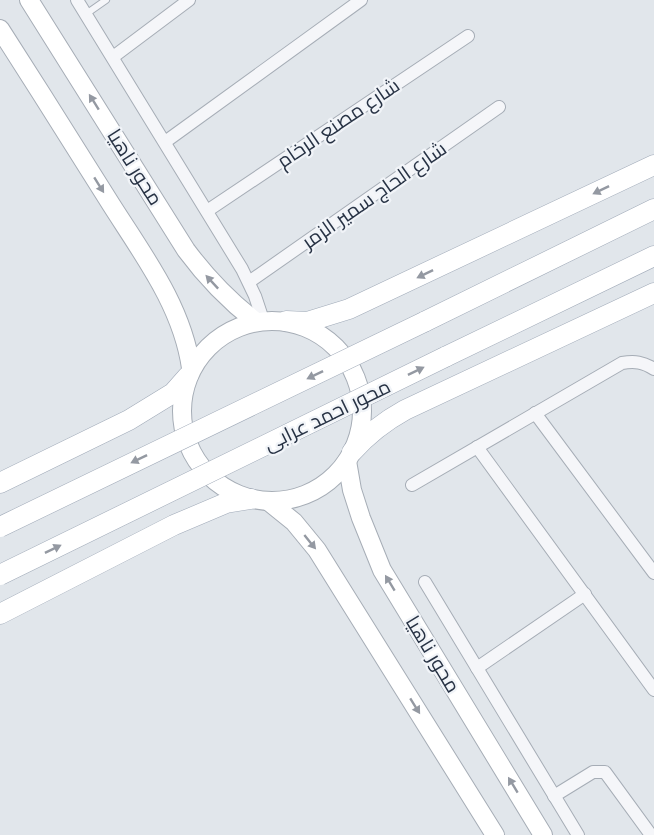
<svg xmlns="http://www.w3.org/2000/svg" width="654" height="835" viewBox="0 0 654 835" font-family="Karla,Cairo,sans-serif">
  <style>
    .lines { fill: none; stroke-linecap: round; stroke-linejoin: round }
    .service-casing { stroke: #a6adb6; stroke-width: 8 }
    .minor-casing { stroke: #a6adb6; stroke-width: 14 }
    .secondary-casing { stroke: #a6adb6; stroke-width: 20 }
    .primary-casing { stroke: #a0aab8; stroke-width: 21 }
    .service { stroke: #f5f6f9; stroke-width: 6 }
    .minor { stroke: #f5f6f9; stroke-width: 12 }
    .secondary { stroke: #fff; stroke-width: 18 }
    .primary { stroke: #fff; stroke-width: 20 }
    .primary-bridge-casing { stroke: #a0aab8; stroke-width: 21; stroke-linecap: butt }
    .primary-bridge { stroke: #fff; stroke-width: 20 }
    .oneway { fill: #9499a2 }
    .labels { text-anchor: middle; stroke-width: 4.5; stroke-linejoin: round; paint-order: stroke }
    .street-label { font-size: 20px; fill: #283345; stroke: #f1f4f8 }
  </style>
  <rect width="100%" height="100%" fill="#e1e6eb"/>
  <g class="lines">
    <defs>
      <polyline id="service" points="86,14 106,0"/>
      <g id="minor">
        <polyline points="77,0 242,269 255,296 263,320"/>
        <polyline points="113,57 189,0"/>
        <polyline points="165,142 361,0"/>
        <polyline points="207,211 468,36"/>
        <polyline points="249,282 499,107"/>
        <polyline points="535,413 654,573"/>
        <polyline points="477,447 654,690"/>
        <path d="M 412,485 L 622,363 C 635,361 643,362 654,369"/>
        <polyline points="425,582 578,835"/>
        <polyline points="477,668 585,594"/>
        <polyline points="554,796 593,772 605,772 651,835"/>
      </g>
      <g id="secondary">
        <path d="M 29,0 L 186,250 C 206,277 228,300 255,321"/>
        <path d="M 0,29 C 36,85 72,142 107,198 C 140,251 182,304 191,368"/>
        <circle cx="272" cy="411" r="90"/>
        <polyline points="347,461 352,490 361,518 382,570 543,835"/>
        <polyline points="268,501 294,522 317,550 495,835"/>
      </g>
      <g id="primary">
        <polyline points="286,321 307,322 349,309 654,165"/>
        <polyline points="424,322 654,209"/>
        <polyline points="445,357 654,256"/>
        <path d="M 352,452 C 367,435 385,421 405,410 L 654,293"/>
        <polyline points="0,483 129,420 173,393 188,376"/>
        <polyline points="0,614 174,525 226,503 251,499"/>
      </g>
    </defs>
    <use href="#service" class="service-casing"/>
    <use href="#minor" class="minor-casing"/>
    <use href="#secondary" class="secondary-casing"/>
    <use href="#primary" class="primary-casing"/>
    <use href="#service" class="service"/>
    <use href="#minor" class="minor"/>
    <use href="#secondary" class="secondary"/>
    <use href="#primary" class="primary"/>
    <defs>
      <g id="primary-bridge">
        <polyline points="0,527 424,322"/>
        <polyline points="0,575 445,357"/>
      </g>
    </defs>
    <use href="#primary-bridge" class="primary-bridge-casing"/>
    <use href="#primary-bridge" class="primary-bridge"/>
  </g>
  <defs><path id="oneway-solid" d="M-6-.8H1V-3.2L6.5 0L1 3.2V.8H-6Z" transform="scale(1.5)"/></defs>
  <g class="oneway">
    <use href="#oneway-solid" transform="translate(94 102) rotate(-122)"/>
    <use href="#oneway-solid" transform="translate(99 185) rotate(58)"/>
    <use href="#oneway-solid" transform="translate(601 190) rotate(154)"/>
    <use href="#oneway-solid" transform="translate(425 274) rotate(154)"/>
    <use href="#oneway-solid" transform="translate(212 282) rotate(-133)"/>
    <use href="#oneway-solid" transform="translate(416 371) rotate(-26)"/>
    <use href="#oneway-solid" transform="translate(315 375) rotate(154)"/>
    <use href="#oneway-solid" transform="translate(139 459) rotate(154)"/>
    <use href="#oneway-solid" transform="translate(310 542) rotate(51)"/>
    <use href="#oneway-solid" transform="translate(53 549) rotate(-26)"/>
    <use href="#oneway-solid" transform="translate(390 583) rotate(-121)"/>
    <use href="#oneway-solid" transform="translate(415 706) rotate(58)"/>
    <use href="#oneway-solid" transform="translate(513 785) rotate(-121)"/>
  </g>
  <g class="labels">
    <g class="street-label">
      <text transform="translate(338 123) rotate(-34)" y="7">شارع مصنع الرخام</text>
      <text transform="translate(135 167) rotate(58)" y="7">محور ناهيا</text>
      <text transform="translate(374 195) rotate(-35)" y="7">شارع الحاج سمير الزمر</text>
      <text transform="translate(327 415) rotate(-26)" y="7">محور احمد عرابى</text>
      <text transform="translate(433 654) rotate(59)" y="7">محور ناهيا</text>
    </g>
  </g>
</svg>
